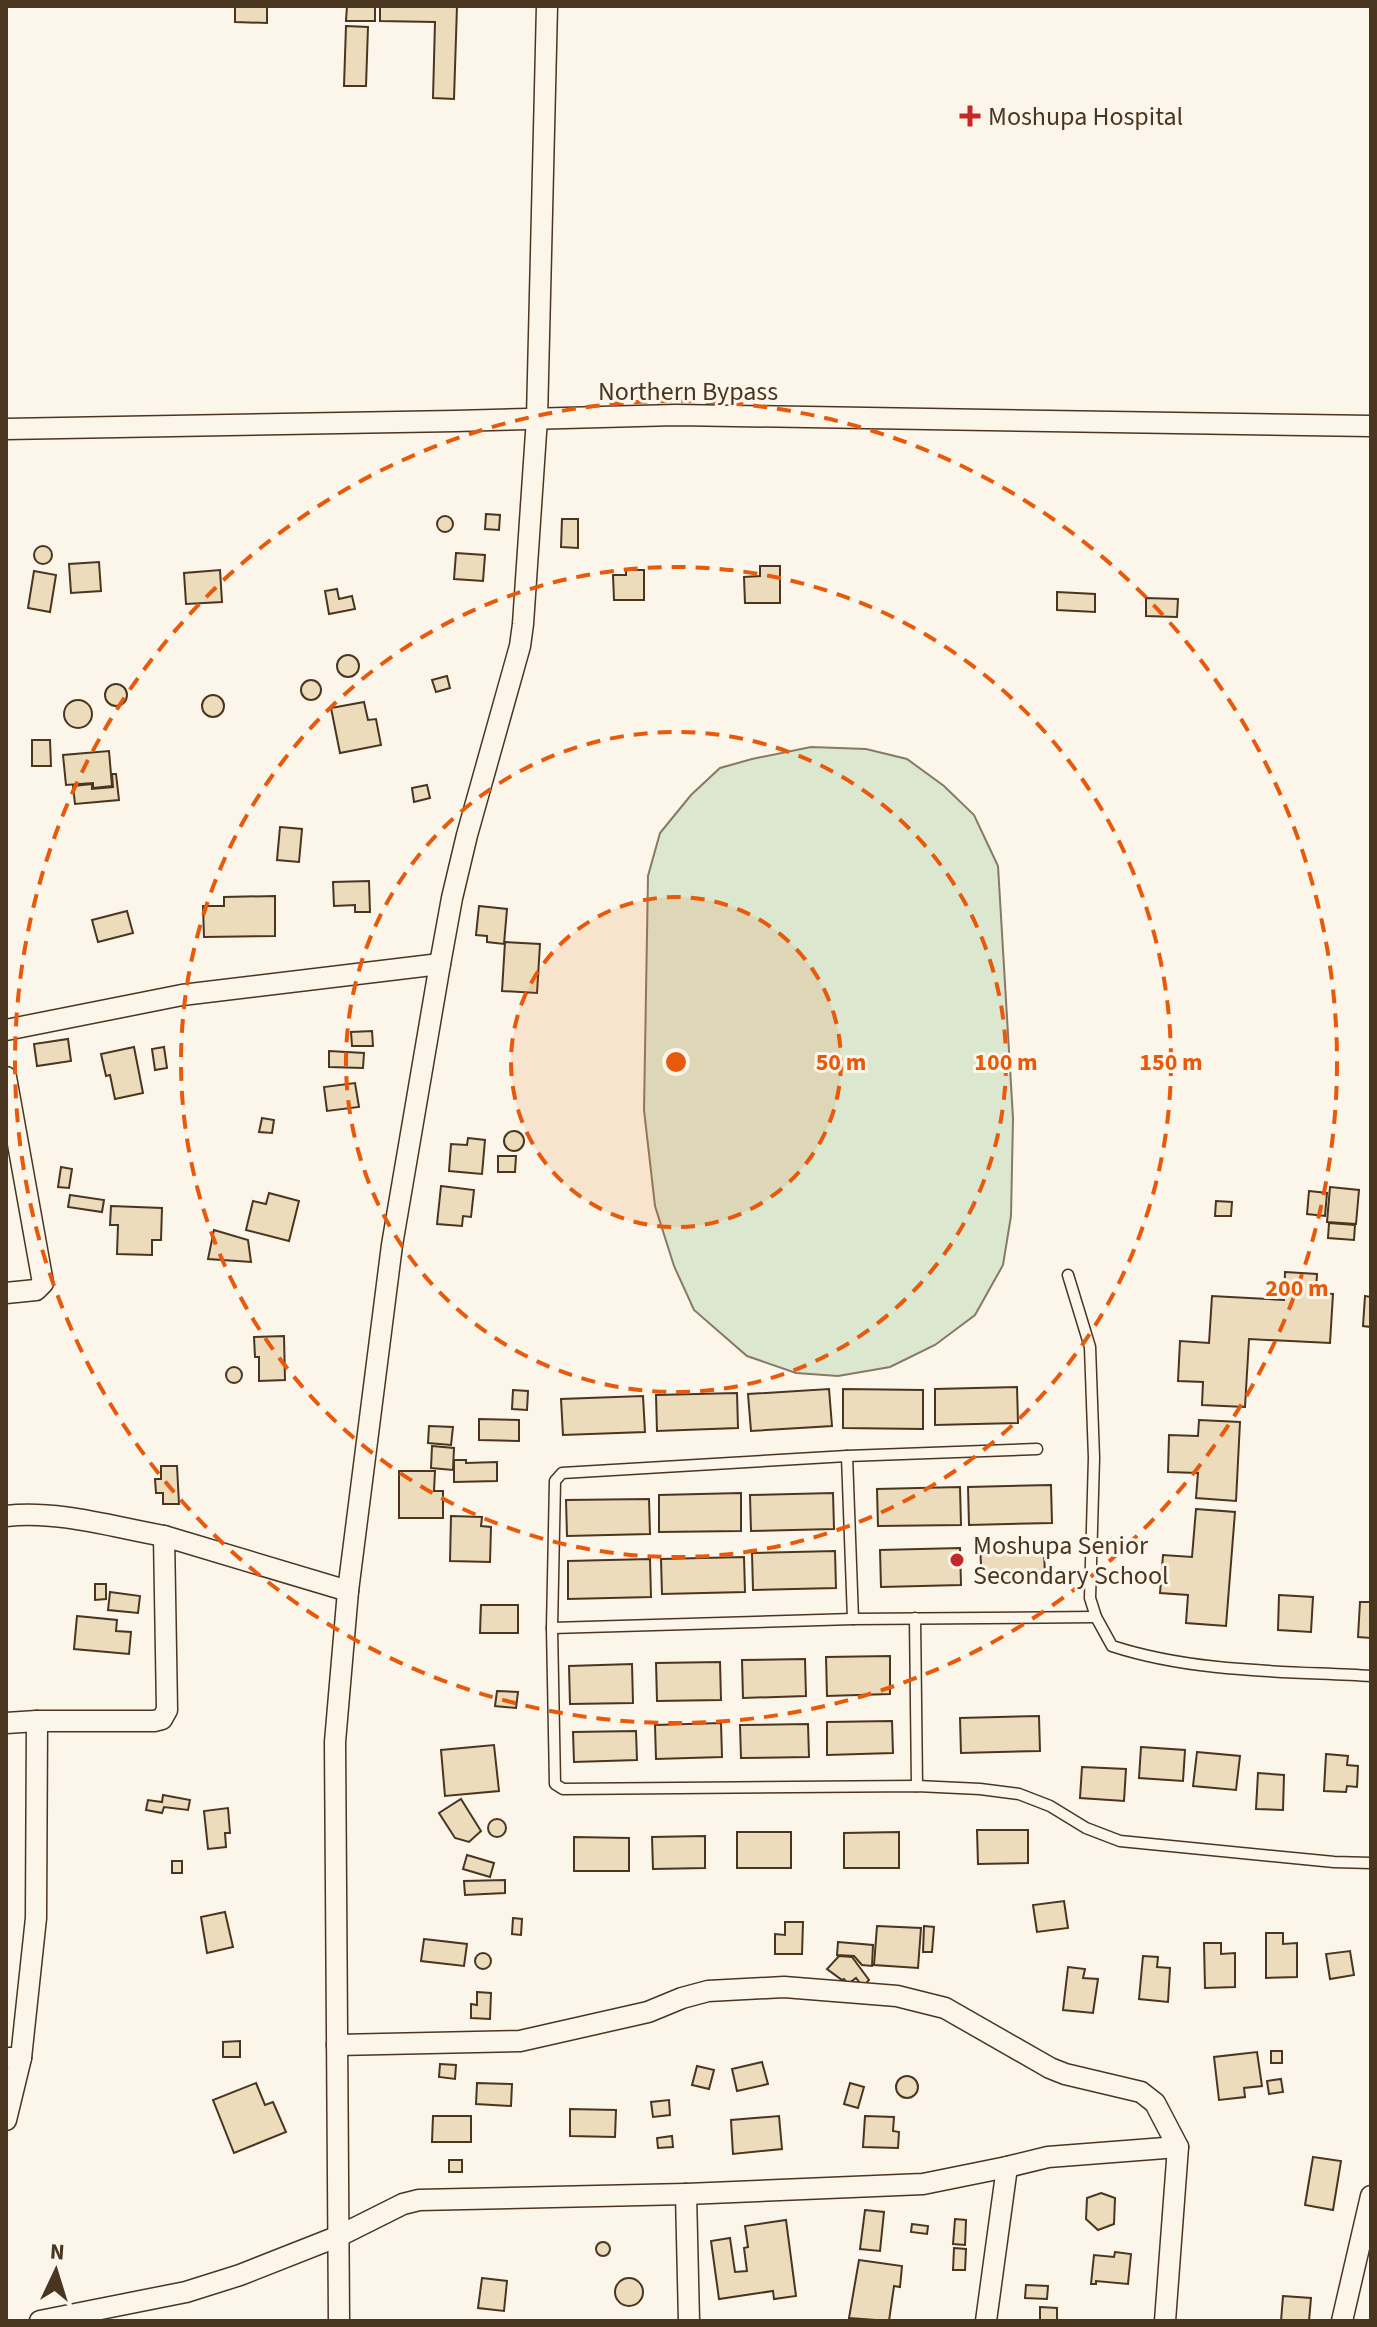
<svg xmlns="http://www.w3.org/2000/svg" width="1377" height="2327" viewBox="0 0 1377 2327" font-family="'Source Sans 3',sans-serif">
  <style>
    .green { fill: #dce7d0; stroke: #887966; stroke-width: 2 }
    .building { fill: #ecdcbc; stroke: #4a3520; stroke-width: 2 }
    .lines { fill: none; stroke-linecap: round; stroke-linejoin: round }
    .service-casing { stroke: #4a3520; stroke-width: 13 }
    .minor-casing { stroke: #4a3520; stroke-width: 23 }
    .service { stroke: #fbf6e9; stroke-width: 10 }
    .minor { stroke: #fbf6e9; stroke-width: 20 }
    .ring { fill: none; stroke: #e8590c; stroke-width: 4; stroke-dasharray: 14 10 }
    .poi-dot { fill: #c62828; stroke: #fbf6e9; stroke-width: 3 }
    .labels { text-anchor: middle; stroke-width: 6; stroke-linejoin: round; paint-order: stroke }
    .poi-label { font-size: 26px; fill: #4a3520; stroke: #fbf6e9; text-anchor: start }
    .street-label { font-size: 26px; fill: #4a3520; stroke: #fbf6e9 }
    .centre { fill: #e8590c; stroke: #fbf6e9; stroke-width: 4 }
    .ring-label { font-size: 24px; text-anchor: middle; font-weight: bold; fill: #e8590c; stroke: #fbf6e9; stroke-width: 6; stroke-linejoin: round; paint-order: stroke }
  </style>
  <rect width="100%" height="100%" fill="#fbf6e9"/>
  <polygon class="green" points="811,747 866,749 907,759 944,786 974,815 998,866 1013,1118 1011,1216 1003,1265 975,1315 935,1345 890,1367 838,1376 796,1373 747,1356 694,1310 674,1266 655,1206 644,1110 648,876 660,833 691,795 720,768 752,759"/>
  <g class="building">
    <polygon points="235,6 267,6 267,23 235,22"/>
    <polygon points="347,6 375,6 375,21 346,21"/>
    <polygon points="380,6 457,6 454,99 433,98 435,22 380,21"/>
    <polygon points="346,26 368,27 366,86 344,86"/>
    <polygon points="486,514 500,515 499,530 485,529"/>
    <circle cx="445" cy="524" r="8"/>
    <polygon points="562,519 578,519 578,548 561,547"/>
    <circle cx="43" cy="555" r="9"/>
    <polygon points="456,553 485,555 483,581 454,579"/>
    <polygon points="99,562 101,591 71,593 69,564"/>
    <polygon points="760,566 780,566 780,603 745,603 744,577 760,576"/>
    <polygon points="220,570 222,602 186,604 184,573"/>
    <polygon points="626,570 644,570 644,600 614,600 613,575 626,575"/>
    <polygon points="34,571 56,575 50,612 28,608"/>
    <polygon points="337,589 339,599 352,596 355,609 329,614 325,591"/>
    <polygon points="1057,592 1095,594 1095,612 1057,610"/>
    <polygon points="1146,598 1178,599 1177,617 1146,616"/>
    <circle cx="348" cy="666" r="11"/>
    <polygon points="447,676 450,688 436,692 432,680"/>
    <circle cx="311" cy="690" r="10"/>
    <circle cx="116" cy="695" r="11"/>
    <circle cx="213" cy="706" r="11"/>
    <circle cx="78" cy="714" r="14"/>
    <polygon points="364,702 368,720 376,719 381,745 340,753 331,708"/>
    <polygon points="32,740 50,740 51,766 32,766"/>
    <polygon points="109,751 112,786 93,788 93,783 66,785 63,755"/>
    <polygon points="112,774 116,774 119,800 75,804 73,786 92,784 92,789 113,787"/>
    <polygon points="427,785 430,798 414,802 412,788"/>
    <polygon points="280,827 302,829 299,862 277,860"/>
    <polygon points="369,881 370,912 355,912 355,905 334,906 333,882"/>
    <polygon points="275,896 275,936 204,937 203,906 224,906 224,897"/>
    <polygon points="479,906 507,909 504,944 487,942 487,936 476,935"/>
    <polygon points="127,911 133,933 98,942 92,920"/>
    <polygon points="505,942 540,944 537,993 502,991"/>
    <polygon points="372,1031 373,1046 352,1046 351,1032"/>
    <polygon points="68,1039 71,1061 37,1066 34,1044"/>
    <polygon points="134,1047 143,1093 115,1099 110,1075 106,1076 101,1054"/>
    <polygon points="164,1047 167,1068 155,1070 152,1049"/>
    <polygon points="329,1051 364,1053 363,1068 329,1067"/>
    <polygon points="355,1083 359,1107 327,1111 324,1087"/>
    <polygon points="262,1118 274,1120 272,1133 259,1132"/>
    <circle cx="514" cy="1141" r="10"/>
    <polygon points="468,1138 485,1140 482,1174 449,1171 451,1144 467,1145"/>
    <polygon points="498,1156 516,1156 515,1172 498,1172"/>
    <polygon points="61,1167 72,1169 69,1188 58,1187"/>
    <polygon points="441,1186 474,1190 471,1217 463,1216 462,1226 437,1224"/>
    <polygon points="1330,1187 1359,1190 1356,1224 1327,1222"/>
    <polygon points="1309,1191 1327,1193 1325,1216 1307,1214"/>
    <polygon points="269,1193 299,1201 289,1241 246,1230 253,1201 266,1204"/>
    <polygon points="70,1195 104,1200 102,1212 68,1207"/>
    <polygon points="1216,1201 1232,1202 1231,1216 1215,1216"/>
    <polygon points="111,1206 162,1208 161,1240 152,1240 152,1255 117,1254 118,1225 110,1225"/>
    <polygon points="1329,1223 1355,1225 1354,1240 1328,1238"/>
    <polygon points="214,1230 248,1240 251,1262 208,1259"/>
    <polygon points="1285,1272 1317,1274 1316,1293 1333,1294 1330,1343 1249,1339 1245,1407 1202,1405 1203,1382 1178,1381 1180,1341 1209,1343 1212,1296 1284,1300"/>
    <polygon points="1365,1296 1371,1297 1371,1327 1363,1326"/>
    <polygon points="284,1336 285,1380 259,1381 259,1357 255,1357 254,1337"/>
    <circle cx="234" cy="1375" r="8"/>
    <polygon points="1017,1387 1018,1423 935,1425 935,1389"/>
    <polygon points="829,1389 832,1426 751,1431 748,1394"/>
    <polygon points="843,1389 923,1390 923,1429 843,1428"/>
    <polygon points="513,1390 528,1391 527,1410 512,1409"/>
    <polygon points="737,1393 738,1428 657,1431 656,1395"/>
    <polygon points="643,1396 645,1432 563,1435 561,1399"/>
    <polygon points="479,1419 519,1420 519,1441 479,1440"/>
    <polygon points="1199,1420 1240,1422 1236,1501 1196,1498 1198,1473 1168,1472 1169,1435 1198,1436"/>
    <polygon points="429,1426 453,1427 451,1445 428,1443"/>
    <polygon points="432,1446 454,1448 453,1470 431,1468"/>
    <polygon points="454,1460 466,1460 466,1463 497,1462 497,1481 454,1482"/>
    <polygon points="161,1466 177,1466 179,1504 163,1504 163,1493 156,1493 155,1479 161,1479"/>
    <polygon points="399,1471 435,1471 434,1491 443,1491 443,1518 399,1518"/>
    <polygon points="1051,1485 1052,1523 969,1525 968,1487"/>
    <polygon points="960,1487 961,1525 878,1526 877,1489"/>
    <polygon points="741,1493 741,1531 659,1532 659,1495"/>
    <polygon points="833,1493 834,1529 751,1531 750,1495"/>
    <polygon points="649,1499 650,1534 567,1536 566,1500"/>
    <polygon points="1196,1509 1235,1512 1226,1626 1186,1623 1188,1595 1160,1593 1163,1555 1192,1557"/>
    <polygon points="451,1516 482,1517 481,1526 491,1527 490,1562 450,1561"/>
    <polygon points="1044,1544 1045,1581 982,1582 980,1546"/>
    <polygon points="960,1548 961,1585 881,1587 880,1550"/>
    <polygon points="835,1551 836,1588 753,1590 752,1553"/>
    <polygon points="744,1557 745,1592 662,1594 661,1559"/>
    <polygon points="650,1559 651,1597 568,1599 568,1561"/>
    <polygon points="95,1584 106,1584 106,1599 95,1600"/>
    <polygon points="110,1592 140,1596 138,1613 108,1610"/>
    <polygon points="1279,1595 1313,1597 1311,1632 1278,1630"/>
    <polygon points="1360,1602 1371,1602 1371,1638 1358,1637"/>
    <polygon points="481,1605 518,1605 518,1633 480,1633"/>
    <polygon points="77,1616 117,1620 116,1631 131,1632 129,1654 74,1649"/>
    <polygon points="890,1656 890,1694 827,1696 826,1657"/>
    <polygon points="805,1659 806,1696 743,1698 742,1660"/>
    <polygon points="720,1662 721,1700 657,1701 656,1663"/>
    <polygon points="632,1664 633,1703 570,1704 569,1666"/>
    <polygon points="497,1691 518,1692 516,1708 495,1706"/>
    <polygon points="1039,1716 1040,1751 961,1753 960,1718"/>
    <polygon points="892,1721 893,1753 827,1755 827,1722"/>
    <polygon points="721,1723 722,1757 656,1759 655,1725"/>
    <polygon points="808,1724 809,1757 741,1758 740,1725"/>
    <polygon points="636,1731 637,1760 574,1762 573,1732"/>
    <polygon points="494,1745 499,1791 445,1796 441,1750"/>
    <polygon points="1141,1747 1185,1750 1183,1781 1139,1778"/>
    <polygon points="1197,1752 1240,1756 1236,1790 1193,1786"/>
    <polygon points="1326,1754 1348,1756 1347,1765 1358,1766 1357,1787 1347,1786 1346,1792 1324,1791"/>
    <polygon points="1082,1767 1126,1769 1124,1801 1080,1798"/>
    <polygon points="1258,1773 1284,1775 1283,1810 1256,1809"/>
    <polygon points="163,1795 190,1800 188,1810 164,1807 162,1813 146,1810 148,1800 162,1802"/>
    <polygon points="461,1799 481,1831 469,1842 455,1838 439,1813"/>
    <polygon points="228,1808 230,1833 225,1833 226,1847 208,1849 204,1811"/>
    <circle cx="497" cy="1828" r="9"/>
    <polygon points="977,1830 1028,1830 1028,1863 978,1864"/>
    <rect x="737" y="1832" width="54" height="36"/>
    <polygon points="899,1832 899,1868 844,1868 844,1833"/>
    <polygon points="705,1836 705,1868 653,1869 652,1837"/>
    <polygon points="574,1837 629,1838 629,1871 574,1871"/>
    <polygon points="467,1855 494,1863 490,1877 463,1869"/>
    <rect x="172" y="1861" width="10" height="12"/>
    <polygon points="505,1880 505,1893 465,1895 464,1881"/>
    <polygon points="1064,1901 1068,1928 1037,1932 1033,1905"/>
    <polygon points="225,1912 233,1947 207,1953 201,1917"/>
    <polygon points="513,1918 522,1919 521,1935 512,1934"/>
    <polygon points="785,1922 803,1922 802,1954 775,1954 775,1934 785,1935"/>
    <polygon points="877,1926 921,1928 918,1968 874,1965"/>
    <polygon points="924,1926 934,1927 932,1952 923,1952"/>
    <polygon points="1266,1933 1283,1933 1283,1944 1297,1943 1297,1977 1266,1978"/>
    <polygon points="424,1939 467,1944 464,1966 421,1961"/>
    <polygon points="838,1942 873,1945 872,1966 862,1965 854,1956 837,1955"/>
    <polygon points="1204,1943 1221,1943 1221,1954 1235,1953 1235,1987 1205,1988"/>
    <polygon points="1350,1951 1354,1975 1330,1979 1326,1954"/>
    <circle cx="483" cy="1961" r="8"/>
    <polygon points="839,1956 852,1957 869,1980 863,1987 856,1978 848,1984 844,1979 842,1980 827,1969"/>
    <polygon points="1143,1956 1158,1957 1157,1967 1170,1968 1168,2002 1139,1999"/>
    <polygon points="1068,1967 1085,1969 1083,1978 1098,1979 1093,2013 1063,2010"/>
    <polygon points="477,1992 491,1993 490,2019 471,2018 471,2004 477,2005"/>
    <polygon points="240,2041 240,2057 223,2057 223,2042"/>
    <rect x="1271" y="2051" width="11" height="12"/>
    <polygon points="1257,2052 1262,2086 1244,2088 1245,2097 1219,2100 1214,2057"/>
    <polygon points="762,2062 768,2084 737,2091 732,2069"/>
    <polygon points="440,2064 456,2065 455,2079 439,2077"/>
    <polygon points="697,2066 714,2070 709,2089 692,2085"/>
    <circle cx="907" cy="2087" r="11"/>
    <polygon points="1281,2079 1283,2092 1269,2094 1267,2081"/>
    <polygon points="256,2083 265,2105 273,2102 286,2132 234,2153 213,2100"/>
    <polygon points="477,2083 512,2084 511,2106 476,2104"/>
    <polygon points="850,2083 864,2087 858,2108 844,2104"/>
    <polygon points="669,2100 670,2115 653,2117 651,2102"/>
    <polygon points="570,2109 616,2110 615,2137 570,2136"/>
    <polygon points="433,2116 471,2116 471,2142 432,2142"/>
    <polygon points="779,2116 782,2149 733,2154 731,2120"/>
    <polygon points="865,2116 894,2117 893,2131 899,2132 898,2148 863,2147"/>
    <polygon points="672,2136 673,2147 658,2148 657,2138"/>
    <polygon points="1313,2157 1341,2161 1333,2210 1305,2205"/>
    <rect x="449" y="2160" width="13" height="12"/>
    <polygon points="1101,2193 1115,2198 1114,2224 1098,2230 1086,2219 1087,2198"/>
    <polygon points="865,2210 884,2212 880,2251 860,2249"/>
    <polygon points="955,2219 966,2220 965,2245 953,2244"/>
    <polygon points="786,2220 796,2296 774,2299 773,2291 719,2299 711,2241 730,2238 735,2272 747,2271 744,2248 748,2247 745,2226"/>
    <polygon points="912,2224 928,2226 927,2234 911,2232"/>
    <circle cx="603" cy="2249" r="7"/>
    <polygon points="954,2248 966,2249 965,2270 953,2270"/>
    <polygon points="1115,2252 1131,2254 1128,2284 1096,2281 1096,2284 1091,2284 1094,2255 1114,2257"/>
    <polygon points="859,2260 902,2266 900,2287 894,2286 889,2321 849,2318"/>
    <polygon points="482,2278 507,2281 504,2311 478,2308"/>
    <circle cx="629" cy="2292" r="14"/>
    <polygon points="1026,2285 1048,2286 1047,2299 1025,2298"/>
    <polygon points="1283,2296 1311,2298 1309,2321 1281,2321"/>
    <polygon points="1040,2307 1057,2308 1057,2321 1040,2321"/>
  </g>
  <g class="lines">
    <defs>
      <g id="service">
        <path d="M 1068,1275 L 1090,1347 L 1094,1458 L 1090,1598 L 1096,1617 L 1112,1646 C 1195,1673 1285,1671 1371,1676"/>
        <polyline points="1037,1449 847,1456 562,1473 555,1481 552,1628 555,1784 563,1789 917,1786 980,1789 1019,1794 1050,1806 1086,1828 1120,1841 1334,1862 1371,1863"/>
        <polyline points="847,1456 853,1619"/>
        <polyline points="915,1618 917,1786"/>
        <polyline points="552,1628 853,1619 1096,1617"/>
      </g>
      <g id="minor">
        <polyline points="6,429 455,421 676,415 1371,426"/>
        <polyline points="6,1030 182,995 440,964"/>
        <polyline points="6,1077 43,1283 36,1290 6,1293"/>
        <path d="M 6,1516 C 58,1510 113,1527 164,1536"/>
        <polyline points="6,1723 37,1721"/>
        <polyline points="337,2045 520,2041 648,2012 682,1998 708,1991 784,1987 897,1996 945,2008 1050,2068 1065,2074 1141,2092 1155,2103 1178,2147 1165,2321"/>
        <polyline points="6,2058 21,2058 36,1918 37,1721 154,1721 162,1719 167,1710 164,1536 348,1591"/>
        <polyline points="6,2120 21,2058"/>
        <polyline points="686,2194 689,2321"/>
        <polyline points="40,2321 186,2292 240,2275 339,2236 403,2204 419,2200 686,2194 923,2184 1007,2167 1048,2157 1178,2147"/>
        <polyline points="339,2321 335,1742 348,1591 392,1245 440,964 452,898 467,835 520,646 523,624 537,418 547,6"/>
        <polyline points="986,2321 1007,2167"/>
        <polyline points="1342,2321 1371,2196"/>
      </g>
    </defs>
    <use href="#service" class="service-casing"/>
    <use href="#minor" class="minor-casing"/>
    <use href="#service" class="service"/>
    <use href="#minor" class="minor"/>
  </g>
  <circle cx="676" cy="1062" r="165" fill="#e8590c" fill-opacity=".12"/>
  <g class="ring">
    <circle cx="676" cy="1062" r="165"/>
    <circle cx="676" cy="1062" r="330"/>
    <circle cx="676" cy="1062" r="495"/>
    <circle cx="676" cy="1062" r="661"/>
  </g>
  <g class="poi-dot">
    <path d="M966 104h8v8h8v8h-8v8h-8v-8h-8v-8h8z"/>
    <circle cx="957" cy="1560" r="8"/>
  </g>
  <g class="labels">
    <g class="poi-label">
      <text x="988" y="125">Moshupa Hospital</text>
      <text x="973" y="1554">Moshupa Senior<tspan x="973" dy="30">Secondary School</tspan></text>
    </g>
    <g class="street-label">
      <text x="688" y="400">Northern Bypass</text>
    </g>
  </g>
  <circle cx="676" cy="1062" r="12" class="centre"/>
  <g class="ring-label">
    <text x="841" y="1070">50 m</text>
    <text x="1006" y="1070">100 m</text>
    <text x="1171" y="1070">150 m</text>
    <text x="1297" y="1296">200 m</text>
  </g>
  <rect width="1377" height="2327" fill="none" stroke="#4a3520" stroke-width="16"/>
  <g transform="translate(56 2271) rotate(4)" stroke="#fbf6e9" stroke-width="6" paint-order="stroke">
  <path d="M0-6L14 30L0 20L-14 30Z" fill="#4a3520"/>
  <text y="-12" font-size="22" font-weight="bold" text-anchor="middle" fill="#4a3520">N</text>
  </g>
</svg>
